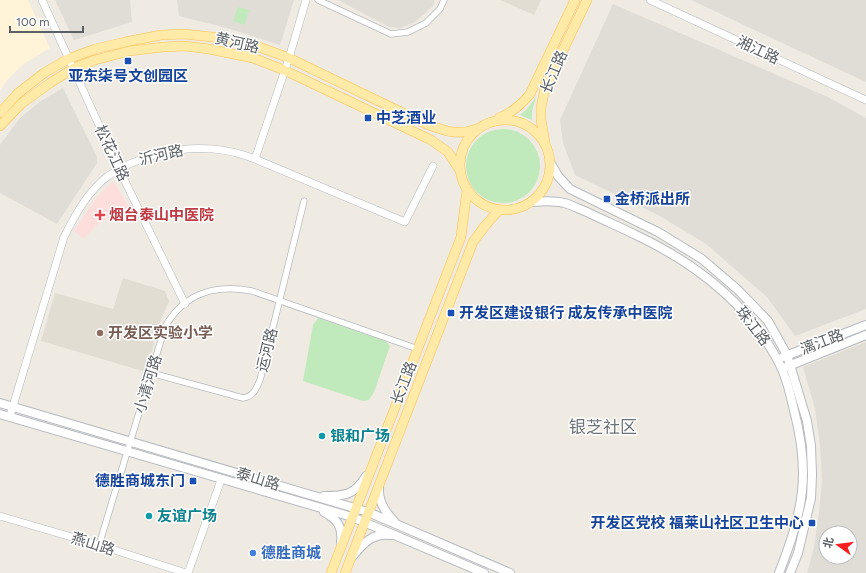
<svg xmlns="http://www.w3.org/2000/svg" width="866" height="573" viewBox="0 0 866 573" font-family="Figtree,'Noto Sans SC',sans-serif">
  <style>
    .commercial { fill: #fff3d8 }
    .industrial { fill: #e0ddd7; fill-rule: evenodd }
    .education { fill: #e1ddd3 }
    .medical { fill: #fededd }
    .green { fill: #c0e9bc }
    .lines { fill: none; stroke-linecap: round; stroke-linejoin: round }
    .minor-casing { stroke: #b5babe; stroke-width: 7 }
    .tertiary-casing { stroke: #b5babe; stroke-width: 8 }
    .secondary-casing { stroke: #b6bbc0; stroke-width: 10 }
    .primary-casing { stroke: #ffc04c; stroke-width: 10 }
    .minor { stroke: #fff; stroke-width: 5.5 }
    .tertiary { stroke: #fff; stroke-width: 7 }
    .secondary { stroke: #fff; stroke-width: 8 }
    .primary { stroke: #ffeaa8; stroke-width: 9 }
    .transit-dot { fill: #1a4fb4; stroke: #fff; stroke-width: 1.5 }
    .health-dot { fill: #e0444e; stroke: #fff; stroke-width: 1.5 }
    .education-dot { fill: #8d6e63; stroke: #fff; stroke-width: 1.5 }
    .culture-dot { fill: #0f9aa8; stroke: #fff; stroke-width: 1.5 }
    .shop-dot { fill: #3f7fe0; stroke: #fff; stroke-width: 1.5 }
    .labels { text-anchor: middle; stroke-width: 3; stroke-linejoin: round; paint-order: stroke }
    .street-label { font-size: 15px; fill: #5b6065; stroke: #fff }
    .transit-label { font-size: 15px; font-weight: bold; fill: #164399; stroke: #fff; text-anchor: start }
    .health-label { font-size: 15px; font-weight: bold; fill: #be3a42; stroke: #fff; text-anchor: start }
    .education-label { font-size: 15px; font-weight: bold; fill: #785e54; stroke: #fff; text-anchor: start }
    .culture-label { font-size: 15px; font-weight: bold; fill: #0d838f; stroke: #fff; text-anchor: start }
    .shop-label { font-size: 15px; font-weight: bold; fill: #366cbe; stroke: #fff; text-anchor: start }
    .quarter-label { font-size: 17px; fill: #6c7277; stroke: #fff }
  </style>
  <rect width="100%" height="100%" fill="#efebe3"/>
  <polygon class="commercial" points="0,0 28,0 50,48 24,64 8,79 0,90"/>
  <g class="industrial">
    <polygon points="55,0 130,0 132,22 74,40"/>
    <polygon points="177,0 294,0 280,45 227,28 179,16"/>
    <polygon points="338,0 435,0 433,6 415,22 400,28 389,27"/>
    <polygon points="691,0 866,0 866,82 780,42"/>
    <polygon points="613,4 828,97 866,118 866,309 795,336 767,297 706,244 658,215 575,175 563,143 560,120"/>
    <polygon points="63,88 97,157 97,163 57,224 0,193 0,145 20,118 41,101"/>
    <path d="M 866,342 L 866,573 L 807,573 L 814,547 L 819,513 L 822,480 L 820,445 L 815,409 L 803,367 ZM 826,533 L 850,533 L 850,557 L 826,557 Z"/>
  </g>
  <g class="education">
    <polygon points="500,0 541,0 534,15"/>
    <polygon points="123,278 165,291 169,301 159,325 146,372 41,341 55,293 113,309"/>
  </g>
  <polygon class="medical" points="113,181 129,207 100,222 83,239 74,231 94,201"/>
  <g class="green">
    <polygon points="238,7 249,10 244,25 233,21"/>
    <polygon points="536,97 532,111 532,120 520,115 527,109"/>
    <circle cx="503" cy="166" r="37"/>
    <polygon points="318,318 385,341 390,346 374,392 369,400 363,401 303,381 313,325"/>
  </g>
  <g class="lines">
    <defs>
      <g id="minor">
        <polyline points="318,0 391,34 408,32 426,23 440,9 444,0"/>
        <path d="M 151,373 L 243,398 C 254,396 256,389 260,380 L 304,201"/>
        <path d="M 99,545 L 165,327 C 184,293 216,284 252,291 L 418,349"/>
      </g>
      <g id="tertiary">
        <polyline points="42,0 119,169 185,304"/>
        <polyline points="650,0 866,100"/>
        <polyline points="255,159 289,58 306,0"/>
        <path d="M 10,416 L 64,237 C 75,215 88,191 108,176 C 137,156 179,146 213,149 C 227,150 242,154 255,159 L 405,222 L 433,166"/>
        <polyline points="0,516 99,545 186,573"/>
        <polyline points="188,573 221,480"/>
      </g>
      <g id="secondary">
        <polyline points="550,162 558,176 570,189 658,232 702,259 737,289 768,321 787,355 790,365 807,421 811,446 812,475 811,498 798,553 790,573"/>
        <path d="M 531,202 C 542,201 554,200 564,203 C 572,205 579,209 587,212 C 603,220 620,227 636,235 C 693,262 746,302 777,359 C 786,375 790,393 794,410 C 801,437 805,464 802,491 C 799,520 789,547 779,573"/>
        <polyline points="783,357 866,325"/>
        <polyline points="786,367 866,335"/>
        <polyline points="0,403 368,512 510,573"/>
        <polyline points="0,414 352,517 484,573"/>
        <path d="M 379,488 C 378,502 385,512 394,521"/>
        <path d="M 324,496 C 345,496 355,495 366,476"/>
        <path d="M 324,512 C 337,519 343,527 341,542"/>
        <path d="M 353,556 C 364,542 373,533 391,535"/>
      </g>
      <g id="primary">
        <path d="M 0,113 L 17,94 L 44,73 L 68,59 L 95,49 L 125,42 L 161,35 L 184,34 L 212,37 L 259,47 L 289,58 L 426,124 C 445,131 457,136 477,129"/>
        <path d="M 499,118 C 511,113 521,105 530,94 L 575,0"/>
        <circle cx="505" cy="165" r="45"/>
        <polyline points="0,126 21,104 50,83 74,68 95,60 129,51 163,47 185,46 209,49 253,58 284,70 431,140 448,152 459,169"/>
        <polyline points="545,142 541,120 541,108 545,88 587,0"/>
        <polyline points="331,573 461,237 467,190"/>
        <polyline points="345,573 473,242 484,227 499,210"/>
      </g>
    </defs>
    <use href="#minor" class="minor-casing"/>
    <use href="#tertiary" class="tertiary-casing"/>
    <use href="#secondary" class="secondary-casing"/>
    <use href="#primary" class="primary-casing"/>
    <use href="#minor" class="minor"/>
    <use href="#tertiary" class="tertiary"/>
    <use href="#secondary" class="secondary"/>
    <use href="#primary" class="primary"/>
  </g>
  <g class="transit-dot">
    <rect x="124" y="57" width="8" height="8" rx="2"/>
    <rect x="364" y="114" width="8" height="8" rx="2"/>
    <rect x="603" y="195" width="8" height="8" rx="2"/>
    <rect x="447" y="309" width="8" height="8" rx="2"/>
    <rect x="189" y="477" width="8" height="8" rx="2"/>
    <rect x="808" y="519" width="8" height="8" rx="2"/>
  </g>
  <path class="health-dot" d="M98 209h4v4h4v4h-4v4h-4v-4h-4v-4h4z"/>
  <circle class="education-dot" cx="100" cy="333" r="4"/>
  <g class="culture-dot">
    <circle cx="322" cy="436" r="4"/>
    <circle cx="149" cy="516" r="4"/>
  </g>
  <circle class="shop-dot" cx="253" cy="553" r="4"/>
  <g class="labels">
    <g class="street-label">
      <text transform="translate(237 43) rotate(13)" y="5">黄河路</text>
      <text transform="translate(758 50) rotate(25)" y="5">湘江路</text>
      <text transform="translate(554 72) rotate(-67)" y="5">长江路</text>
      <text transform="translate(112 153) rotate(65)" y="5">松花江路</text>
      <text transform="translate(161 155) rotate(-13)" y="5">沂河路</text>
      <text transform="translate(753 326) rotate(52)" y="5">珠江路</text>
      <text transform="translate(822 342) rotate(-21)" y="5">漓江路</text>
      <text transform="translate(267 350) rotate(-76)" y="5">运河路</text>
      <text transform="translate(404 383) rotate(-69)" y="5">长江路</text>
      <text transform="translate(148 384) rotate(-73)" y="5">小清河路</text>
      <text transform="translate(258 479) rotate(17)" y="5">泰山路</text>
      <text transform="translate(93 544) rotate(17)" y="5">燕山路</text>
    </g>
    <g class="transit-label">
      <text x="128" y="81" text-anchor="middle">亚东柒号文创园区</text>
      <text x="376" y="123">中芝酒业</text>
      <text x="615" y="204">金桥派出所</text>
      <text x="459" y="318">开发区建设银行 成友传承中医院</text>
      <text x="185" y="486" text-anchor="end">德胜商城东门</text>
      <text x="804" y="528" text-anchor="end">开发区党校 福莱山社区卫生中心</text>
    </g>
    <g class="health-label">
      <text x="109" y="220">烟台泰山中医院</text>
    </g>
    <g class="education-label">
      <text x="108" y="338">开发区实验小学</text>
    </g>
    <g class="culture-label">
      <text x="330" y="441">银和广场</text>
      <text x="157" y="521">友谊广场</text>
    </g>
    <g class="shop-label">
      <text x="261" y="558">德胜商城</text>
    </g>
    <g class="quarter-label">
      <text x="603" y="433">银芝社区</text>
    </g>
  </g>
  <g transform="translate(838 545) rotate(284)"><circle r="19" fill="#ffffff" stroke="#bdbfc1"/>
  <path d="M0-3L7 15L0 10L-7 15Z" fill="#f91f1e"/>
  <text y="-6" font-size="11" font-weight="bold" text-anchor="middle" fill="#5b6065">北</text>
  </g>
  <path d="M10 26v6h73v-6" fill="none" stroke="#5b6065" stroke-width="2"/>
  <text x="16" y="26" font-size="12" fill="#5b6065" stroke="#ffffff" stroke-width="3" paint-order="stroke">100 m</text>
</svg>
